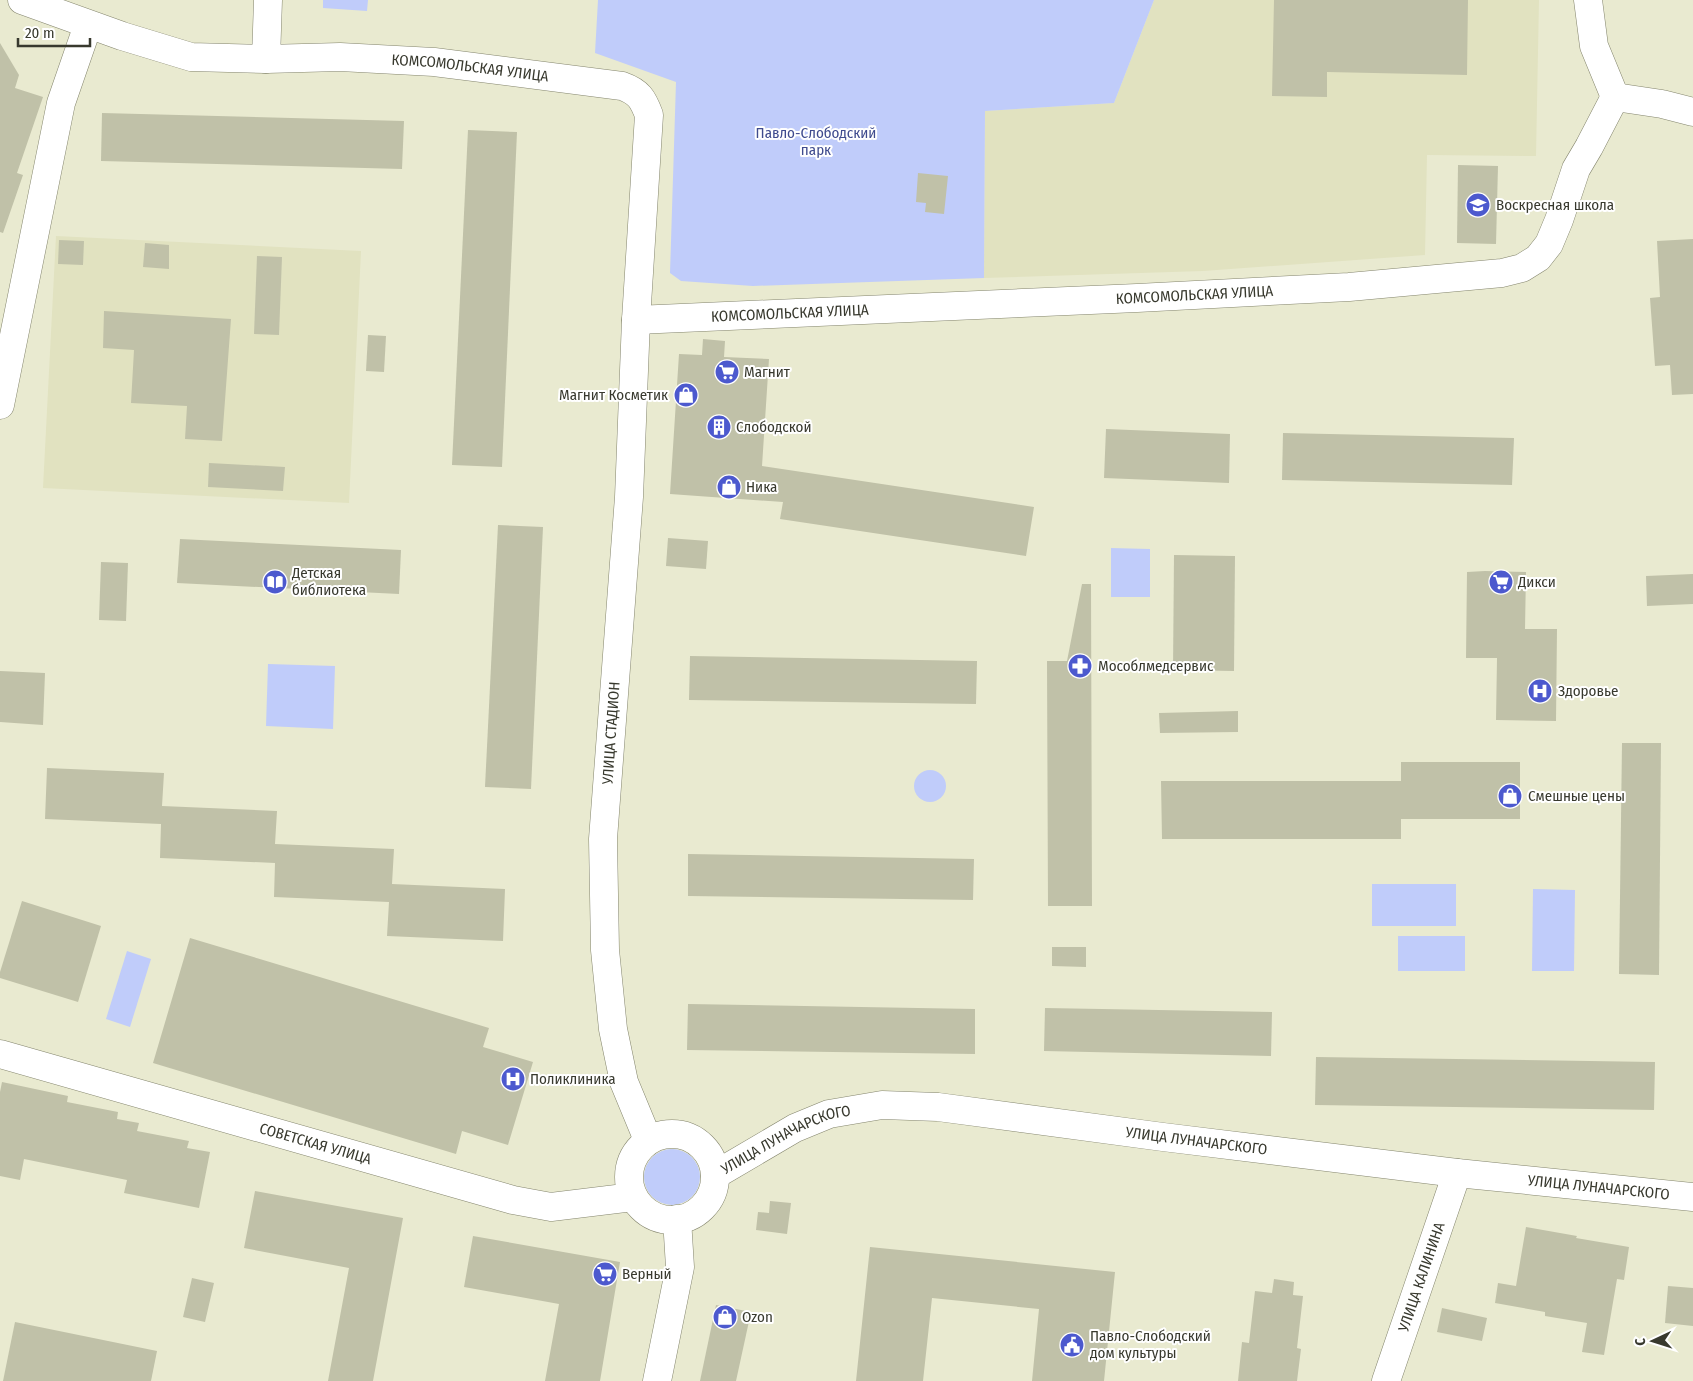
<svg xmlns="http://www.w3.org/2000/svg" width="1693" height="1381" viewBox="0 0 1693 1381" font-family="'Fira Sans Condensed',sans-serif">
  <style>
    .built { fill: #e1e2c0 }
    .green { fill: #c0ccfa }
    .building { fill: #c0c1a8 }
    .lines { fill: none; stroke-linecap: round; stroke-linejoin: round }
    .street-casing { stroke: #84856d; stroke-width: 29 }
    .street { stroke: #fff; stroke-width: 28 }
    .labels { text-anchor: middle; stroke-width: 4; stroke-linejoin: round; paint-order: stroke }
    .street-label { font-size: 15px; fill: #38392e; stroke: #fff }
    .park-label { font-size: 15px; fill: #3f4b8e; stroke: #fff }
    .poi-label { font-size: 15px; fill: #38392e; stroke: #fff; text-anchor: start }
  </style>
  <rect width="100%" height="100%" fill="#e9ead0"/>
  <g class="built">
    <polygon points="1154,0 1539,0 1536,156 1427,155 1425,255 1203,271 984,278 985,111 1114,103"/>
    <polygon points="56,236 361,251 349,503 43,488"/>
  </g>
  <g class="green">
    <polygon points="323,0 368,0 367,11 323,8"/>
    <polygon points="598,0 1154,0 1114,103 985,111 984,278 753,286 681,281 670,273 676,82 595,53"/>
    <polygon points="1111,548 1150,549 1150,597 1111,597"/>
    <polygon points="268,664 335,666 333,729 266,726"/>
    <circle cx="930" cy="786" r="16"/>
    <rect x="1372" y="884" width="84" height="42"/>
    <polygon points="1533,889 1575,890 1574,971 1532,971"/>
    <rect x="1398" y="936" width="67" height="35"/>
    <polygon points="127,951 151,959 130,1027 106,1019"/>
    <circle cx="672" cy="1177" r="28"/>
  </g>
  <g class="building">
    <polygon points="1274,0 1468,0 1467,75 1327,72 1327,97 1272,96"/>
    <polygon points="0,43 19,75 15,88 43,97 17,173 23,175 3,233 0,232"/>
    <polygon points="102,113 404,121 402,169 101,161"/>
    <polygon points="468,130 517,132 502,467 452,465"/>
    <polygon points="1458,165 1498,166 1496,244 1457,243"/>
    <polygon points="918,173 948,176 944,214 925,212 926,203 916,202"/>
    <polygon points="1693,239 1693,394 1672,395 1670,365 1655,366 1650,298 1660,297 1657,241"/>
    <polygon points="59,240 84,241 83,265 58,264"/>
    <polygon points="145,243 169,245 169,269 143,267"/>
    <polygon points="257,256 282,257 279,335 254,334"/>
    <polygon points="104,311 231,319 222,441 185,439 187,406 131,403 134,350 103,348"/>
    <polygon points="368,335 386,336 384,372 366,371"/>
    <polygon points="703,339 725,341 724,357 769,359 762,466 1034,507 1026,556 780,519 783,502 670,494 679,354 702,355"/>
    <polygon points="1106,429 1230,434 1229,483 1104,478"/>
    <polygon points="1283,433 1514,438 1512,485 1282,480"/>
    <polygon points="209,463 285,467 283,491 208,487"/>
    <polygon points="498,525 543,527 531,789 485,787"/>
    <polygon points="668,538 708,541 706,569 666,566"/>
    <polygon points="180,539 401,550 399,594 177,583"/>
    <polygon points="1174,555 1235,556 1234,671 1173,670"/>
    <polygon points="101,562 128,563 126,621 99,620"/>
    <polygon points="1485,571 1526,572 1525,629 1557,629 1556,721 1496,720 1497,658 1466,658 1467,572"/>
    <polygon points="1693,574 1693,604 1647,606 1646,576"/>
    <polygon points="1082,584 1091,584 1092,906 1048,906 1047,661 1067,661"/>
    <polygon points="690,656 977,661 976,704 689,700"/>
    <polygon points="0,671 45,673 43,725 0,722"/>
    <polygon points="1238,711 1238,732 1160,733 1159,713"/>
    <polygon points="1622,743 1661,743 1659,975 1619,974"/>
    <polygon points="1401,762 1520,762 1520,819 1401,819 1401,839 1162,839 1161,781 1401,781"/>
    <polygon points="47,768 164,773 162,806 277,811 275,844 394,849 392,884 505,889 503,941 387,936 389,902 274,897 275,863 160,858 161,824 45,819"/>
    <polygon points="688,854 974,859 973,900 688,896"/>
    <polygon points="22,901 101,926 78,1002 0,978 0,972"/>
    <polygon points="190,938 489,1028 483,1047 533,1062 508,1145 462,1131 456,1154 153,1063"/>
    <polygon points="1052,947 1086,947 1086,967 1052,966"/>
    <polygon points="688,1004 975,1009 975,1054 687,1050"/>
    <polygon points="1045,1008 1272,1012 1271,1056 1044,1051"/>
    <polygon points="1316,1057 1655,1062 1654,1110 1315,1105"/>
    <polygon points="2,1082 68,1096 67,1102 118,1112 117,1119 139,1123 137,1131 189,1141 187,1148 210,1152 199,1208 124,1193 127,1180 24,1159 20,1180 0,1176 0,1092"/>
    <polygon points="255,1191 403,1218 373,1381 328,1381 349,1268 244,1248"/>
    <polygon points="770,1201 791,1203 787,1234 756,1230 758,1212 769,1213"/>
    <polygon points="1526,1227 1577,1236 1576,1238 1629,1247 1624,1280 1617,1279 1604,1355 1582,1352 1587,1323 1545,1316 1545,1312 1495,1303 1498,1283 1516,1286"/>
    <polygon points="473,1236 620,1262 600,1381 545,1381 559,1304 464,1287"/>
    <polygon points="870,1247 1115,1272 1104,1381 1032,1381 1039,1309 932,1298 923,1381 856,1381"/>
    <polygon points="192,1278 214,1283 205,1322 183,1317"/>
    <polygon points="1274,1279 1294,1282 1293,1295 1303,1296 1297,1348 1301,1349 1297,1381 1238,1381 1242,1342 1249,1343 1255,1291 1272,1293"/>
    <polygon points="1668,1286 1693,1288 1693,1326 1665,1323"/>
    <polygon points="716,1305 751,1312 736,1381 700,1381"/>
    <polygon points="1442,1308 1487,1318 1482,1341 1437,1332"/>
    <polygon points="15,1322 157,1351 151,1381 3,1381"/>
  </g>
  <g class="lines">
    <defs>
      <g id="street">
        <path id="s1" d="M 22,0 L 122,36 L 191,57 L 266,59 L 340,57 L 434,62 L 622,86 C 639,92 643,99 649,115 L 636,320 L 629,497 L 603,839 L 605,950 L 613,1029 L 624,1082 L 648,1140"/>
        <polyline points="1588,0 1594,46 1615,97"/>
        <polyline points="266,59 268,0"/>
        <polyline points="1615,97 1662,104 1693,112"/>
        <path id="s2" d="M 636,320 L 1137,298 L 1349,287 L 1502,273 L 1522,268 L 1538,258 L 1549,244 L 1559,220 L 1576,169 L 1589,147 L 1615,97"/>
        <polyline points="0,405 61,103 88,25"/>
        <path id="s3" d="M 0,1054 L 513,1200 L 551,1207 L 633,1197"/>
        <circle cx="672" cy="1177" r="43"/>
        <path id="s4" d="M 715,1175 L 795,1128 L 829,1114 L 882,1105 L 938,1107 L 1163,1137 L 1457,1173 L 1693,1197"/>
        <polyline points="657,1381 680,1267 677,1219"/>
        <path id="s5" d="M 1386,1381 L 1457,1173"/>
      </g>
    </defs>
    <use href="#street" class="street-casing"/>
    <use href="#street" class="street"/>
  </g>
  <defs>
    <symbol id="school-disc" viewBox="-11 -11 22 22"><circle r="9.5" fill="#4c59ce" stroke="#fff"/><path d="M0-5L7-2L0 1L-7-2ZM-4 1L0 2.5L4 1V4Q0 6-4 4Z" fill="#fff"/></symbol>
    <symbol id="supermarket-disc" viewBox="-11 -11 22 22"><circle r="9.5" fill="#4c59ce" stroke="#fff"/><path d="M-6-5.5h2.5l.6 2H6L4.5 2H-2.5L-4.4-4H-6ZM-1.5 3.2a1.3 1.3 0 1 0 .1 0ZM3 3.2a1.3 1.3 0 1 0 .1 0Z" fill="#fff"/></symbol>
    <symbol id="shop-disc" viewBox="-11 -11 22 22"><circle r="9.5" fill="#4c59ce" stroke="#fff"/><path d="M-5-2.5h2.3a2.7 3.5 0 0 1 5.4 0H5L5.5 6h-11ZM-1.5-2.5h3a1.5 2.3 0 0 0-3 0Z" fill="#fff"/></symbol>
    <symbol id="building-disc" viewBox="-11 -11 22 22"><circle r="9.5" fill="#4c59ce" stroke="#fff"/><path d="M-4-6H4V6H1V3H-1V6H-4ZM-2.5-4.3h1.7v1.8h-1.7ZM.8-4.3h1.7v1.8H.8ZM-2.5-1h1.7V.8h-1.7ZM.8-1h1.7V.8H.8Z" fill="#fff"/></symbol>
    <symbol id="library-disc" viewBox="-11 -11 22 22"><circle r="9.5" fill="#4c59ce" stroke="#fff"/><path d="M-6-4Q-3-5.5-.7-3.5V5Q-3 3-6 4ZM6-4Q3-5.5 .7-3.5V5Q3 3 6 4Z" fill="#fff"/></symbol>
    <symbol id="pharmacy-disc" viewBox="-11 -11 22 22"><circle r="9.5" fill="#4c59ce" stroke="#fff"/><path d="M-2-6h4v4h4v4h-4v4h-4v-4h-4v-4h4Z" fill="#fff"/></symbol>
    <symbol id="hospital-disc" viewBox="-11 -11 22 22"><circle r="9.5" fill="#4c59ce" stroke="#fff"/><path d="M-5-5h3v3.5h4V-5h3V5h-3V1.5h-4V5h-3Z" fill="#fff"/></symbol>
    <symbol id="civic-disc" viewBox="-11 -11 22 22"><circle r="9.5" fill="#4c59ce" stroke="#fff"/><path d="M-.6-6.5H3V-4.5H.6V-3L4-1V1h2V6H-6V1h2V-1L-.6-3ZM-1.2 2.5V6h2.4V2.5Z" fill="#fff"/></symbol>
  </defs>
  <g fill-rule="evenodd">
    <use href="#school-disc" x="1464" y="191" width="28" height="28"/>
    <use href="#supermarket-disc" x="713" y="358" width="28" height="28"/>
    <use href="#shop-disc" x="672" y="381" width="28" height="28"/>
    <use href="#building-disc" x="705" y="413" width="28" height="28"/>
    <use href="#shop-disc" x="715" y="473" width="28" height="28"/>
    <use href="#library-disc" x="261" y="568" width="28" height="28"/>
    <use href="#supermarket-disc" x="1487" y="568" width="28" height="28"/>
    <use href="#pharmacy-disc" x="1066" y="652" width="28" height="28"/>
    <use href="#hospital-disc" x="1526" y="677" width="28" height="28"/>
    <use href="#shop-disc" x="1496" y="782" width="28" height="28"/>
    <use href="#hospital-disc" x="499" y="1065" width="28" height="28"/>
    <use href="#supermarket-disc" x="591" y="1260" width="28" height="28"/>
    <use href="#shop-disc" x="711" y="1303" width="28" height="28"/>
    <use href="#civic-disc" x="1058" y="1331" width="28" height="28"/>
  </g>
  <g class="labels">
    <g class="street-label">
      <text dy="5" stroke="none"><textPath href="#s1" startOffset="458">КОМСОМОЛЬСКАЯ УЛИЦА</textPath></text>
      <text dy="5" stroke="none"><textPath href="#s2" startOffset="559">КОМСОМОЛЬСКАЯ УЛИЦА</textPath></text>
      <text dy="5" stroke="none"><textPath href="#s2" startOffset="154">КОМСОМОЛЬСКАЯ УЛИЦА</textPath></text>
      <text transform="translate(611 733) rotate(-86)" y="5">УЛИЦА СТАДИОН</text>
      <text dy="5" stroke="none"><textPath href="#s4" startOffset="500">УЛИЦА ЛУНАЧАРСКОГО</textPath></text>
      <text dy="5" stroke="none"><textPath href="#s4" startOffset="80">УЛИЦА ЛУНАЧАРСКОГО</textPath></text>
      <text dy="5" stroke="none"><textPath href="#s3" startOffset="328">СОВЕТСКАЯ УЛИЦА</textPath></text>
      <text dy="5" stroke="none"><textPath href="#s4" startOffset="905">УЛИЦА ЛУНАЧАРСКОГО</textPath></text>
      <text dy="5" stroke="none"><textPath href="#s5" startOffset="110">УЛИЦА КАЛИНИНА</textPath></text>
    </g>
    <g class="park-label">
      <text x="816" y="138">Павло-Слободский<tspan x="816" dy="17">парк</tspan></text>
    </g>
    <g class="poi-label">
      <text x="1496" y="210">Воскресная школа</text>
      <text x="744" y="377">Магнит</text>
      <text x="668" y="400" text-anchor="end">Магнит Косметик</text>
      <text x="736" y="432">Слободской</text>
      <text x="746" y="492">Ника</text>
      <text x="292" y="578">Детская<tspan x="292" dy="17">библиотека</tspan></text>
      <text x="1518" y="587">Дикси</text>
      <text x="1098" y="671">Мособлмедсервис</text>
      <text x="1558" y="696">Здоровье</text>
      <text x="1528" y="801">Смешные цены</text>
      <text x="530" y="1084">Поликлиника</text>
      <text x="622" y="1279">Верный</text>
      <text x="742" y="1322">Ozon</text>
      <text x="1090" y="1341">Павло-Слободский<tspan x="1090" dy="17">дом культуры</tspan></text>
    </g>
  </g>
  <g transform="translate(1653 1341) rotate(266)" stroke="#ffffff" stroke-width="4" paint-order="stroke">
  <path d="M0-4L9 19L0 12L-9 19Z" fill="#38392e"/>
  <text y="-8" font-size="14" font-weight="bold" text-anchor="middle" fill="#38392e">С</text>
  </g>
  <path d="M18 38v8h72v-8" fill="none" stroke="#38392e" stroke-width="2.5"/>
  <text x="25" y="38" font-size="15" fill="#38392e" stroke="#ffffff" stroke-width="4" paint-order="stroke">20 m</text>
</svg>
